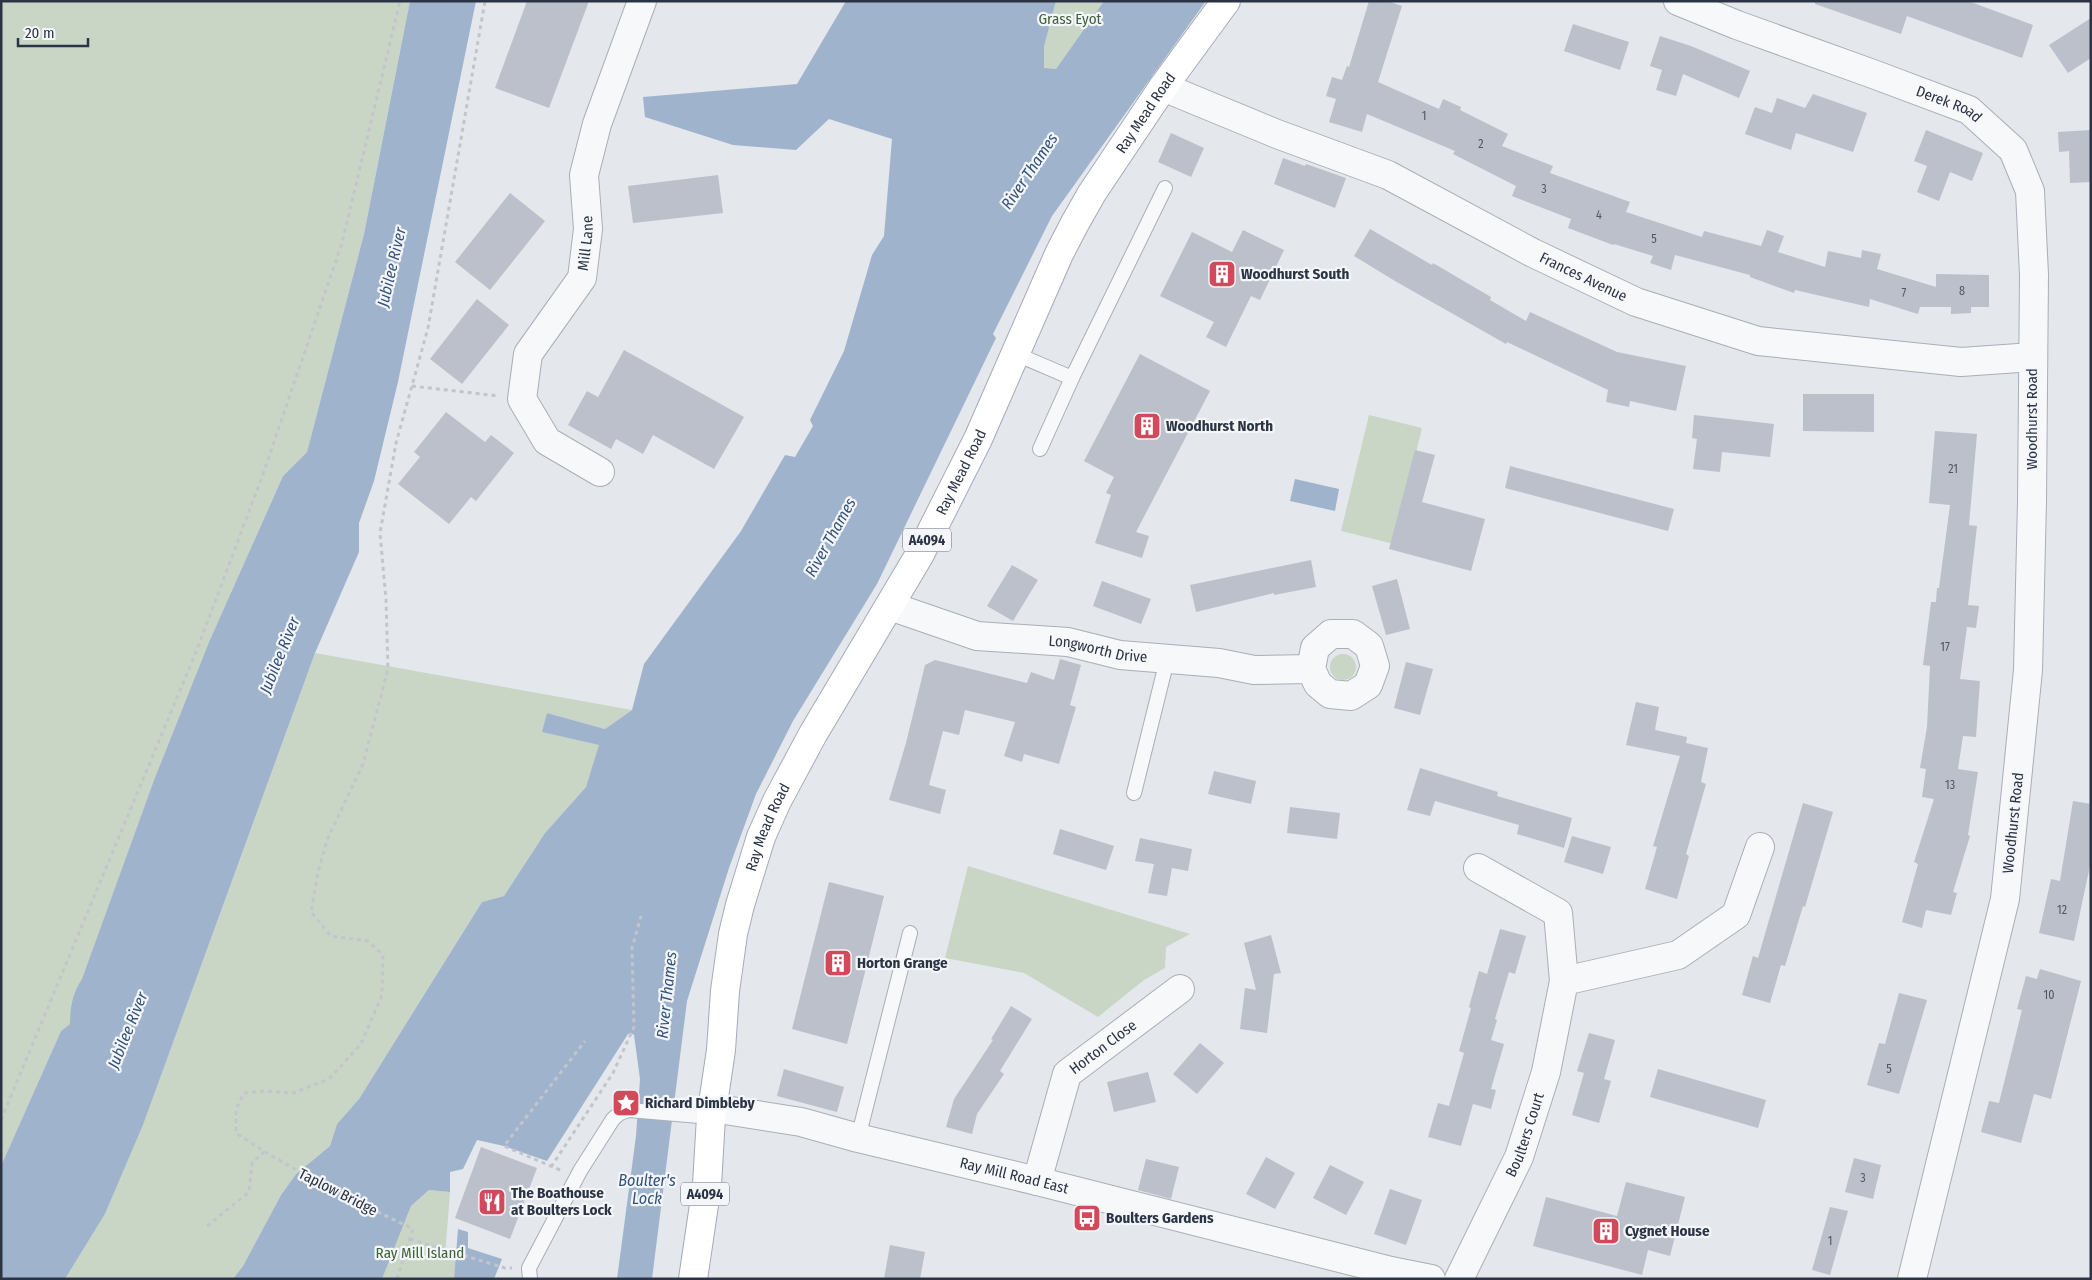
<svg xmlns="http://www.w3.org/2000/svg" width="2092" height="1280" viewBox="0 0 2092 1280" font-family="'Fira Sans Condensed',sans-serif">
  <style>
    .green { fill: #c9d6c5 }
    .water { fill: #9fb4cc }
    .building { fill: #bbc0ca }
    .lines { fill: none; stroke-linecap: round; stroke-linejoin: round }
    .lane-casing { stroke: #a9aeb7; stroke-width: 16 }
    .street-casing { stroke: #a9aeb7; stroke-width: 30 }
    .primary-casing { stroke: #a3abb8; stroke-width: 30 }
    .path { stroke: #c2c5cb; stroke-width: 3; stroke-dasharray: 4 4; stroke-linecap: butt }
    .lane { stroke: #f7f8fa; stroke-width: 14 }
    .street { stroke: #f7f8fa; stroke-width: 28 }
    .primary { stroke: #fff; stroke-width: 28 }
    .labels { text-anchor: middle; stroke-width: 4.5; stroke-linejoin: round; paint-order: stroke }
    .number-label { font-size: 12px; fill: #4f5766 }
    .shield { fill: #f4f6f9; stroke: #676e7b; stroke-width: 1 }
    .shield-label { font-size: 14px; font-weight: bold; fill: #2b3445 }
    .park-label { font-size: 15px; fill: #3f6138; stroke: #f4f6f9 }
    .street-label { font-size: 15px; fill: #2b3445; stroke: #f4f6f9 }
    .poi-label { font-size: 15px; font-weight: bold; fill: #2b3445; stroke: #f4f6f9; text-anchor: start }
    .water-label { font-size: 16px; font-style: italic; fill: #34527a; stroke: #f4f6f9 }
  </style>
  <rect width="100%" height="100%" fill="#e4e7ec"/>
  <g class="green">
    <path d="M 1,1 L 410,1 L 364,234 L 307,452 L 283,476 L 209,642 L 154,780 L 82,980 C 72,994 70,1007 70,1024 L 61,1031 L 1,1166 Z"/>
    <polygon points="1056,1 1104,1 1056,69 1043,69 1044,47"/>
    <polygon points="1369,415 1422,428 1394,544 1341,531"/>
    <polygon points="315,653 632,710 605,729 547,713 543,732 600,745 586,787 545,833 504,896 482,902 359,1099 337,1124 330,1146 296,1174 281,1195 243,1266 233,1279 65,1279 105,1214 143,1125"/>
    <circle cx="1343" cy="667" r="13"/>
    <polygon points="968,866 1190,934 1166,947 1165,968 1144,980 1098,1017 1024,973 945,958"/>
    <polygon points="429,1190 450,1192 445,1256 456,1258 454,1279 382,1279 411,1206"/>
  </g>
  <g class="water">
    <path d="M 410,1 L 476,1 L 398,382 L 374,481 L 359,523 L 359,552 L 315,653 L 143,1125 L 105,1214 L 65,1279 L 1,1279 L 1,1166 L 61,1031 L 70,1024 C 70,1007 72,994 82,979 L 154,780 L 209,642 L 283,476 L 307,452 L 364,234 Z"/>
    <polygon points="846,1 1056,1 1044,47 1044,68 1056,69 1104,1 1206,1 1052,216 993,334 996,338 877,584 793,721 756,794 729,868 687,1001 652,1279 617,1279 636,1136 640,1079 634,1035 631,1033 628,1034 547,1161 504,1146 477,1140 463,1169 450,1172 450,1192 429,1190 411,1206 382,1279 233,1279 243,1266 281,1195 296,1174 330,1146 337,1124 359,1099 482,902 504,896 545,833 586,787 599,745 542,732 547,713 605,729 632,710 644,664 741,531 785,455 795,457 813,426 810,420 844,351 872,255 884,236 892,139 829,119 796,150 733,145 645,117 643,97 797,84"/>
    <polygon points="1295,479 1339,489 1335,511 1290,501"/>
    <polygon points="458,1229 468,1232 468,1248 502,1259 494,1279 454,1279"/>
  </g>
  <g class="building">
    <polygon points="527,1 589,1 549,108 495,88"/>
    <polygon points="1369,1 1387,1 1402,6 1378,82 1439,109 1443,99 1461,107 1460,110 1508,134 1502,146 1553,166 1550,173 1630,202 1626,212 1702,237 1704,231 1761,246 1767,230 1784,236 1778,252 1825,267 1828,251 1861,258 1862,250 1881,254 1877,269 1936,287 1936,274 1989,275 1989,307 1971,307 1971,313 1951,314 1951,307 1920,307 1918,314 1870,299 1869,307 1795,290 1794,293 1750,277 1750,275 1675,255 1671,270 1650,263 1653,256 1614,244 1613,245 1568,228 1571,219 1512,196 1516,186 1453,154 1455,151 1367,114 1362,132 1329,122 1336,99 1326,96 1332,77 1342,80 1347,66 1349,67"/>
    <polygon points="1815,1 1968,1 2033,25 2022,58 1907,16 1901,34 1815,4"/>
    <polygon points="2091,18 2091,58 2068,73 2049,45"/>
    <polygon points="1573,24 1629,42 1620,70 1564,51"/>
    <polygon points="1660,36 1691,46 1750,71 1739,98 1683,74 1676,96 1656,90 1662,70 1650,66"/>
    <polygon points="1813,94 1867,113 1853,152 1796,133 1791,150 1745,134 1755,107 1772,113 1777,98 1805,108"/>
    <polygon points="1926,130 1983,153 1972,181 1950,172 1939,201 1917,192 1927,166 1914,161"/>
    <polygon points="2091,130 2091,182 2070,183 2069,151 2059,152 2058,132"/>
    <polygon points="1171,133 1204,148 1191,177 1158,162"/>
    <polygon points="1283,158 1305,166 1306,164 1346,178 1335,208 1274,184"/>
    <polygon points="718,175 723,213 633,223 628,186"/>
    <polygon points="510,193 545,221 490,290 455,262"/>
    <polygon points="1370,229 1432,265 1433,263 1491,297 1490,300 1526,321 1530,312 1617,352 1686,366 1676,411 1630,401 1629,407 1606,402 1608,390 1507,342 1506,344 1395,281 1354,256"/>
    <polygon points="1243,230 1284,250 1260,300 1251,296 1226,347 1206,337 1214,322 1160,296 1192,232 1232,252"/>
    <polygon points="477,299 509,325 462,384 430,359"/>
    <polygon points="624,350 744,417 714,469 653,435 643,454 616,439 611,449 568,425 587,391 598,397"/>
    <polygon points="1140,354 1210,391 1136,532 1149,536 1142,558 1095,543 1111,495 1106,493 1114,477 1084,461"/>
    <polygon points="1803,394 1874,394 1874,432 1803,431"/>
    <polygon points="446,412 485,442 491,435 514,453 476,501 471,497 449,524 398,484 420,457 414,452"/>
    <polygon points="1694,415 1774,424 1770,457 1722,452 1720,472 1693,469 1697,439 1692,438"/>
    <polygon points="1935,431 1977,434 1969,525 1977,526 1968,605 1979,606 1976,628 1967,627 1960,679 1980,681 1976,737 1963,736 1958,769 1978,772 1968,835 1970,836 1953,892 1957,893 1951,915 1926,910 1922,928 1902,922 1918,864 1914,862 1934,799 1922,797 1926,769 1920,768 1927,727 1930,666 1923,665 1931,602 1936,602 1937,588 1939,588 1950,505 1929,503"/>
    <polygon points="1415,450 1435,455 1422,502 1485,519 1471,571 1389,549"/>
    <polygon points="1510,466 1674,509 1668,531 1505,488"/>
    <polygon points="1311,560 1316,587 1274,595 1274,593 1196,612 1190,585"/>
    <polygon points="1012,565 1038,580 1013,621 987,606"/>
    <polygon points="1397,579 1410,629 1386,635 1372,586"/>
    <polygon points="1102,581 1151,599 1141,624 1093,606"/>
    <polygon points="1060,659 1081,665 1070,705 1076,707 1059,764 1024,754 1022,762 1004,756 1015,722 965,710 959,735 943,731 929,785 946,790 940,814 889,800 906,743 925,665 935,660 1027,683 1031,672 1054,680"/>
    <polygon points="1406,662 1433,669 1420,715 1394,708"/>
    <polygon points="1636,702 1659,707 1655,730 1687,737 1686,743 1708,748 1701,782 1706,784 1686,854 1689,856 1677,899 1645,889 1657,847 1653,846 1680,756 1626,745"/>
    <polygon points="1420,768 1498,792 1497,796 1572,818 1564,848 1517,834 1519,825 1435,801 1430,816 1407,810"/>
    <polygon points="1214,771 1256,781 1251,804 1208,794"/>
    <polygon points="2073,801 2091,804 2091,861 2074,941 2039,933 2051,879 2060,881"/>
    <polygon points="1803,803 1833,812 1805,907 1803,906 1785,966 1781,965 1770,1003 1742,995 1753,956 1758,958"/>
    <polygon points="1290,807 1340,813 1337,839 1287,833"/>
    <polygon points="1060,829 1114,846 1106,870 1053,854"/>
    <polygon points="1572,836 1611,847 1603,874 1564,862"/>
    <polygon points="1140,838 1192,849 1188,871 1172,868 1167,896 1148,893 1154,864 1135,861"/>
    <polygon points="829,882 884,896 847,1044 792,1029"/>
    <polygon points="1500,929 1526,936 1515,974 1509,972 1495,1019 1497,1020 1491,1040 1504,1044 1491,1089 1496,1090 1491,1109 1473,1104 1461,1146 1428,1137 1438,1103 1449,1106 1464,1053 1459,1051 1471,1008 1469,1007 1479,971 1487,974"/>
    <polygon points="1271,935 1281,973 1274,974 1267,1033 1240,1029 1245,988 1256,990 1244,943"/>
    <polygon points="2040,969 2081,981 2051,1099 2034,1094 2021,1143 1981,1132 1989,1101 1999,1103 2022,1010 2017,1009 2026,976 2037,979"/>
    <polygon points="1899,993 1927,1000 1899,1094 1867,1085 1879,1043 1885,1044"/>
    <polygon points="1011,1006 1032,1019 1000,1071 1004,1074 977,1114 972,1134 946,1127 954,1099 993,1040 991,1039"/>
    <polygon points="1589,1033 1615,1040 1604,1079 1611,1081 1599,1123 1572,1115 1584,1073 1577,1071"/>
    <polygon points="1200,1043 1224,1063 1197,1094 1173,1074"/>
    <polygon points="784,1069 844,1087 837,1112 777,1096"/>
    <polygon points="1658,1069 1766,1100 1758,1128 1650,1097"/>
    <polygon points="1148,1072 1156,1102 1114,1112 1107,1082"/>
    <polygon points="481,1147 537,1168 510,1239 455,1218"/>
    <polygon points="1266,1157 1295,1173 1275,1209 1246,1194"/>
    <polygon points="1854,1158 1881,1165 1873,1199 1845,1192"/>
    <polygon points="1146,1159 1179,1167 1171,1199 1138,1190"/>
    <polygon points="1330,1165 1364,1182 1346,1215 1313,1198"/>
    <polygon points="1626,1182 1685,1197 1670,1256 1648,1250 1642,1275 1533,1246 1546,1197 1617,1216"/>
    <polygon points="1390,1189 1422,1200 1406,1245 1374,1234"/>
    <polygon points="1830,1207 1848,1211 1830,1275 1812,1270"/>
    <polygon points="890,1245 925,1252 920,1279 884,1279"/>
  </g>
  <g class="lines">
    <defs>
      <g id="lane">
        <polyline points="1016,354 1072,378 1165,188"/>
        <polyline points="1040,449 1072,378"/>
        <polyline points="1134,793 1167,660"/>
        <polyline points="858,1138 910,933"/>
        <polyline points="530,1279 529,1268 580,1171 613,1119 620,1113 629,1110 711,1117"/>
      </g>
      <g id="street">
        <path id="s1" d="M 1678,1 L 1737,25 L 1873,74 L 1969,110 L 2013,150 L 2030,191 L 2034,275 L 2032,501 L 2028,670 L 2005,899 L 1912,1279"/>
        <path id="s2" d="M 1163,87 L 1277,134 L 1388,175 L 1533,253 L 1636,302 L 1758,341 L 1961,362 L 2033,357"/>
        <path id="s3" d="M 600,472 L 547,441 L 522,399 L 528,354 L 582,278 L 588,229 L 584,175 L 597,124 L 642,1"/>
        <path id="s4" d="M 890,606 L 977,636 L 1068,642 L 1120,655 L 1219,663 L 1254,670 L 1311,669 L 1315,648 L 1331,634 L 1353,634 L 1369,646 L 1375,666 L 1368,685 L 1351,696 L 1330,694 L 1318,684 L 1311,669"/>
        <polyline points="1478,868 1558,913 1564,981"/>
        <path id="s5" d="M 712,1108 L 801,1122 L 858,1138 L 1037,1181 L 1391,1271 L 1431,1279"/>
        <path id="s6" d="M 1037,1181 L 1067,1074 L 1180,989"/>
        <path id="s7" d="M 1459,1279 L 1519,1157 L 1546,1072 L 1564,981 L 1678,955 L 1736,915 L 1760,847"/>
      </g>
      <g id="primary">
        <path id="s8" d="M 693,1279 L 707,1185 L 711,1117 L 721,1050 L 725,991 L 733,934 L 740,905 L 761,837 L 777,801 L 813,734 L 920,554 L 978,439 L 1059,254 L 1075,223 L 1092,193 L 1163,87 L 1226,1"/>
      </g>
    </defs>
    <use href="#lane" class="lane-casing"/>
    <use href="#street" class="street-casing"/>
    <use href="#primary" class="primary-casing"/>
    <g class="path">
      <polyline points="412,386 499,396"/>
      <polyline points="1,1120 196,652 262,477 342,243 400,1"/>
      <polyline points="551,1167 613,1073 634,1027 632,948 641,916"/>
      <polyline points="560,1170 504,1146 585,1041"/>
      <polyline points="207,1226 249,1192 252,1163 264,1152"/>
      <polyline points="410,1239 505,1268 512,1268"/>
      <path d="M 397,1279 L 413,1229 C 352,1199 292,1171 236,1133 L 236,1109 L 244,1093 L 265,1091 L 293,1093 L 329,1079 L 361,1044 L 382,995 L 383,955 L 368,941 L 331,936 L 311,912 L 318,872 L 327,840 L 363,764 L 388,669 L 386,600 L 380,533 L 396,443 L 428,328 L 485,1"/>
    </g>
    <use href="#lane" class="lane"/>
    <use href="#street" class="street"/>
    <use href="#primary" class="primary"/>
  </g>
  <defs>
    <symbol id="building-square" viewBox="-11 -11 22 22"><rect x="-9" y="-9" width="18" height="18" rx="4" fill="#d1495b" stroke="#f4f6f9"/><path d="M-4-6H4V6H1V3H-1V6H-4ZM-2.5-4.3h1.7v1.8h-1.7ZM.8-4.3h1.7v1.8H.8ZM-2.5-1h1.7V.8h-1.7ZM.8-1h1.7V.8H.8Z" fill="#fff"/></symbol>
    <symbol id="sight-square" viewBox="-11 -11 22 22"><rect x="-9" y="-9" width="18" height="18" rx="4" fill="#d1495b" stroke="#f4f6f9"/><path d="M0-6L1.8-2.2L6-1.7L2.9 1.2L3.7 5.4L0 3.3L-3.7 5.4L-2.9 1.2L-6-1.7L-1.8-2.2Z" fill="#fff"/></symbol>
    <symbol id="restaurant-square" viewBox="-11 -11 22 22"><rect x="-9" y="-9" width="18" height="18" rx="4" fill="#d1495b" stroke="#f4f6f9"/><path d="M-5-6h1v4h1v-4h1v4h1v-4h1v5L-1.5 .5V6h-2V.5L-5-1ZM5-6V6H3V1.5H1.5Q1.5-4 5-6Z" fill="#fff"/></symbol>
    <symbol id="bus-square" viewBox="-11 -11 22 22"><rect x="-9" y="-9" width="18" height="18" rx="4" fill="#d1495b" stroke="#f4f6f9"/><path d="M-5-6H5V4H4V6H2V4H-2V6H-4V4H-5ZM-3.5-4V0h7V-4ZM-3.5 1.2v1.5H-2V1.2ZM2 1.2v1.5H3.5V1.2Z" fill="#fff"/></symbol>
  </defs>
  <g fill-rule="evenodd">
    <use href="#building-square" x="1206" y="258" width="32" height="32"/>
    <use href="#building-square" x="1131" y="410" width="32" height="32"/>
    <use href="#building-square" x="822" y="947" width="32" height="32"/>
    <use href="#sight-square" x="610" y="1087" width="32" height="32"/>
    <use href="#restaurant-square" x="476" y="1186" width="32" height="32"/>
    <use href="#bus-square" x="1071" y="1202" width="32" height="32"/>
    <use href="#building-square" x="1590" y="1215" width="32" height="32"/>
  </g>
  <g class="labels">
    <g class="number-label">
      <text x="1424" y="120">1</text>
      <text x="1481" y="148">2</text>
      <text x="1544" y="193">3</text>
      <text x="1599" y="219">4</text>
      <text x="1654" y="243">5</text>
      <text x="1962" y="295">8</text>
      <text x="1904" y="297">7</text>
      <text x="1953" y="473">21</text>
      <text x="1945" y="651">17</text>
      <text x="1950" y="789">13</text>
      <text x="2062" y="914">12</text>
      <text x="2049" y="999">10</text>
      <text x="1889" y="1073">5</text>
      <text x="1863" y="1182">3</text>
      <text x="1830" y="1245">1</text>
    </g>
    <g class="shield">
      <rect x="903" y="528.5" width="48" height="23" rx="4"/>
      <rect x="681" y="1182.5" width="48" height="23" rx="4"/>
    </g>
    <g class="shield-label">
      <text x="927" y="545">A4094</text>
      <text x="705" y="1199">A4094</text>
    </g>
    <g class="park-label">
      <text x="1070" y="24">Grass Eyot</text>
      <text x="420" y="1258">Ray Mill Island</text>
    </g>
    <g class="street-label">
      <text dy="5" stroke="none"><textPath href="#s1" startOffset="290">Derek Road</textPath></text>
      <text dy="5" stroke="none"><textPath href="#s8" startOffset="1270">Ray Mead Road</textPath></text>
      <text dy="5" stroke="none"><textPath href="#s3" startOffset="284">Mill Lane</textPath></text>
      <text dy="5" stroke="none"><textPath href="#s2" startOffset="462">Frances Avenue</textPath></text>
      <text transform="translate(2032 419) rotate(-90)" y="5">Woodhurst Road</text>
      <text dy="5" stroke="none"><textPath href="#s8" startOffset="865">Ray Mead Road</textPath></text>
      <text dy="5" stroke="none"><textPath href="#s4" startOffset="214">Longworth Drive</textPath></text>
      <text transform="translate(2013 823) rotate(-84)" y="5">Woodhurst Road</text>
      <text dy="5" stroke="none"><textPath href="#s8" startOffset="460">Ray Mead Road</textPath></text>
      <text dy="5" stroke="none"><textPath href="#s6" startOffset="156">Horton Close</textPath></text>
      <text dy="5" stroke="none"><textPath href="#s7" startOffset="159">Boulters Court</textPath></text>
      <text dy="5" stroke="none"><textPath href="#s5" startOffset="310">Ray Mill Road East</textPath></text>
      <text transform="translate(338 1192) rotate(27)" y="5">Taplow Bridge</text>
    </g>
    <g class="poi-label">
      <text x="1241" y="279">Woodhurst South</text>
      <text x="1166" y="431">Woodhurst North</text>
      <text x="857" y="968">Horton Grange</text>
      <text x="645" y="1108">Richard Dimbleby</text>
      <text x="511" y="1198">The Boathouse<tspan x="511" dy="17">at Boulters Lock</tspan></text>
      <text x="1106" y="1223">Boulters Gardens</text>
      <text x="1625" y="1236">Cygnet House</text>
    </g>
    <g class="water-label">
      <text transform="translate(1029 171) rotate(-56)" y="6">River Thames</text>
      <text transform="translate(391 267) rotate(-77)" y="6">Jubilee River</text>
      <text transform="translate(830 537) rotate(-61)" y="6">River Thames</text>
      <text transform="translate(279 655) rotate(-68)" y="6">Jubilee River</text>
      <text transform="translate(666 995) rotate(-84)" y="6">River Thames</text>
      <text transform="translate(127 1030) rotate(-68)" y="6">Jubilee River</text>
      <text x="647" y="1186">Boulter's<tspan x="647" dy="18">Lock</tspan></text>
    </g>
  </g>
  <rect width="2092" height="1280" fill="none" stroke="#2b3445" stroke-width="5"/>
  <path d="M18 38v8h70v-8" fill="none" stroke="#2b3445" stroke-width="2.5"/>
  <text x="25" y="38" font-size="15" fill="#2b3445" stroke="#f4f6f9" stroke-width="4" paint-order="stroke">20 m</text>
</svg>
